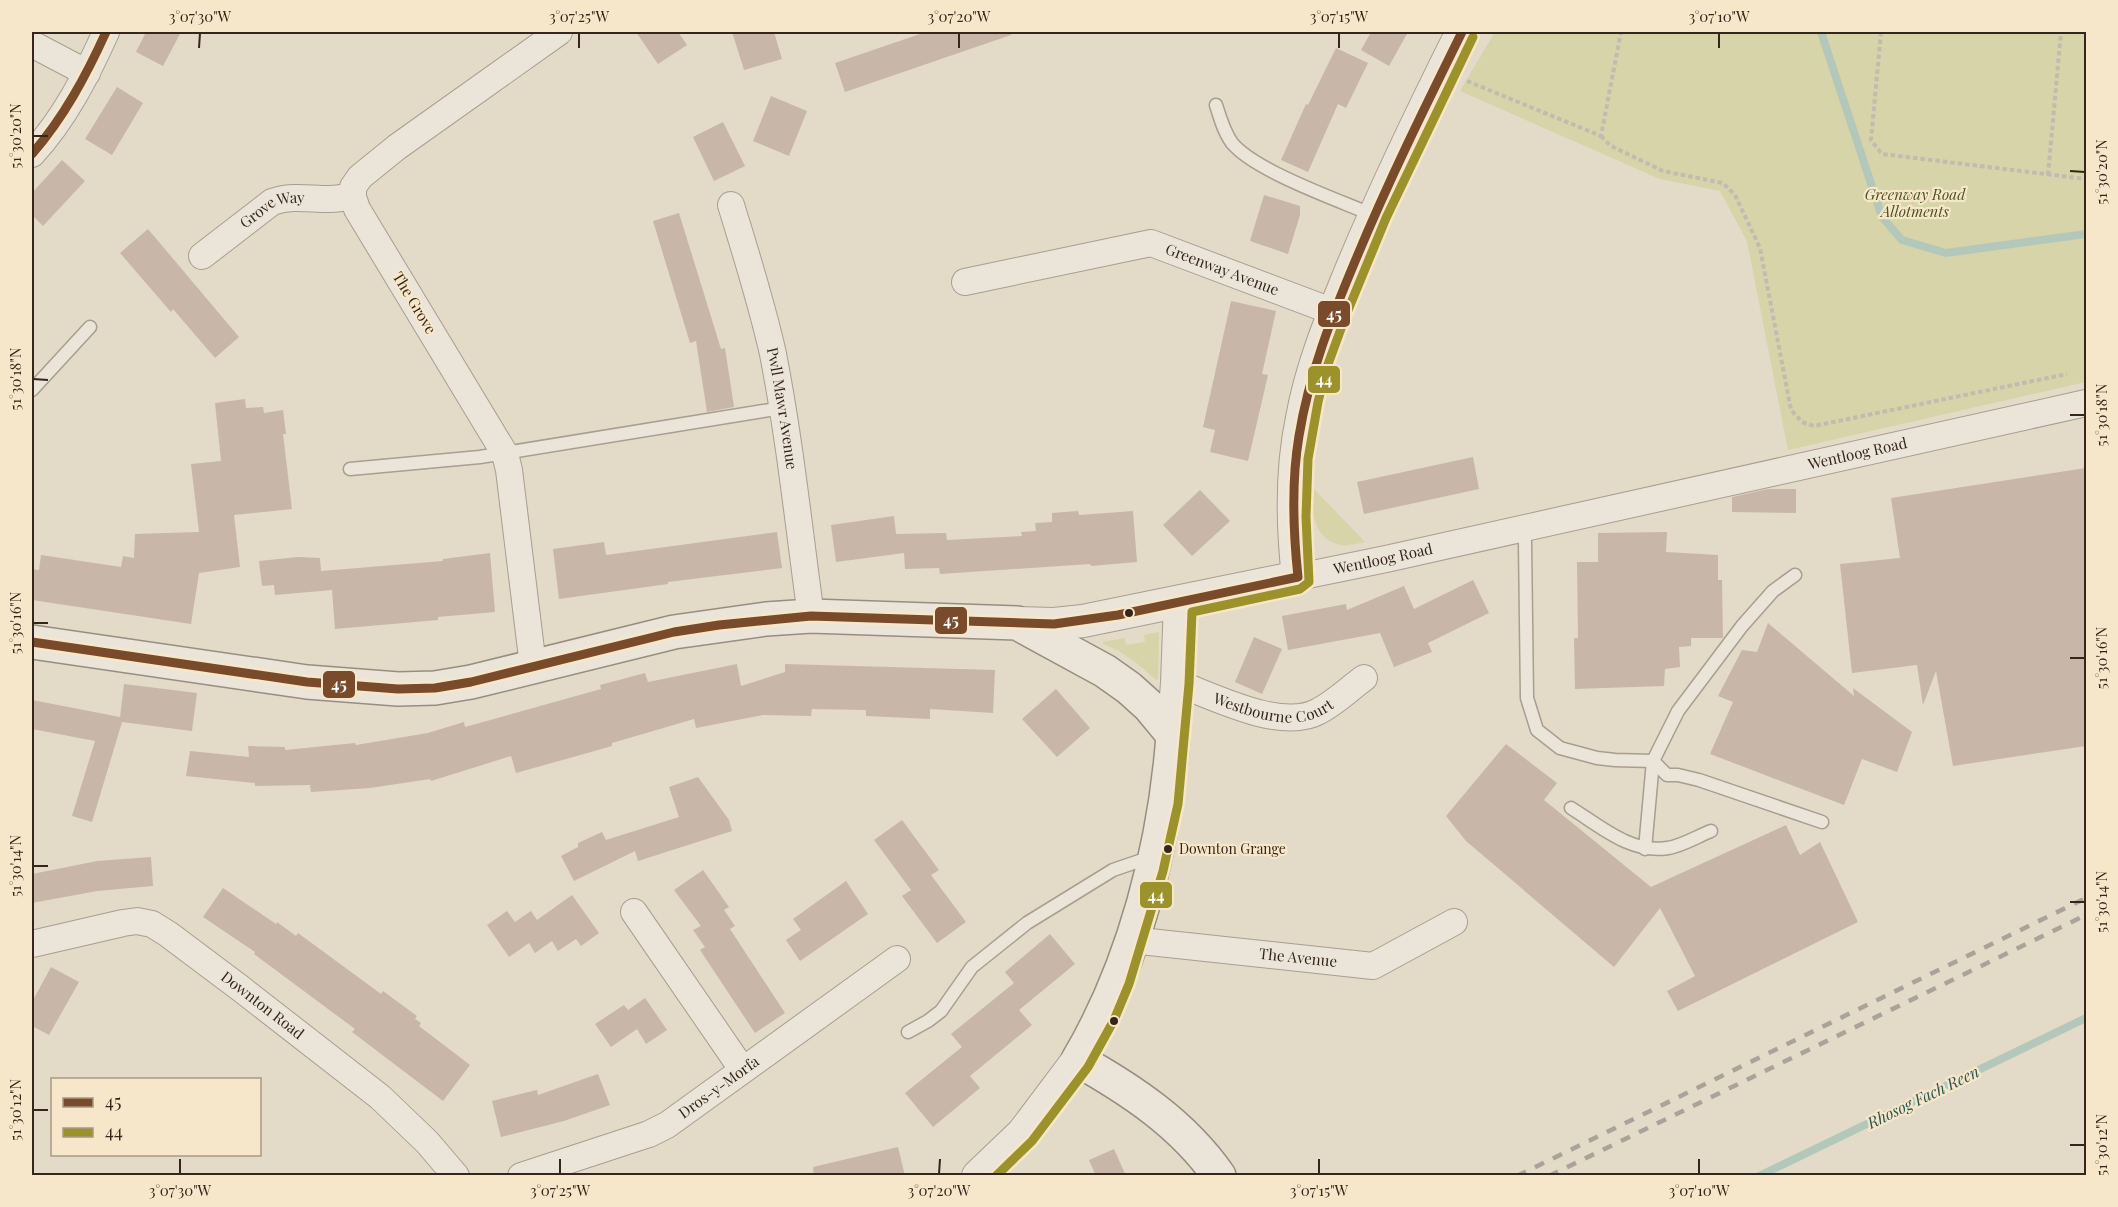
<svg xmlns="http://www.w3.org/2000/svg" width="2118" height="1207" viewBox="0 0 2118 1207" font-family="'Playfair Display',serif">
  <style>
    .green { fill: #d6d4a8 }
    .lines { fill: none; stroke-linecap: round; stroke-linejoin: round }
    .stream { stroke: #b3c8ba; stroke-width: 8 }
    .building { fill: #c8b7a8 }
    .service-casing { stroke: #a89e91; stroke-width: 15 }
    .minor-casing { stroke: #a89e91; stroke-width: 28 }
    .tertiary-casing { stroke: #a89e91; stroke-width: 34 }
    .secondary-casing { stroke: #978e81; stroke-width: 36 }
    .path { stroke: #c3bbb0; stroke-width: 4; stroke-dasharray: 4.5 3; stroke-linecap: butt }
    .service { stroke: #ebe4d9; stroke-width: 12 }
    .minor { stroke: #ebe4d9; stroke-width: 26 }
    .tertiary { stroke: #ebe4d9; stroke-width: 32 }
    .secondary { stroke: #ebe4d9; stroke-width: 33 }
    .rail { stroke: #a9a39a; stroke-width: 4.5; stroke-dasharray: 10 10; stroke-linecap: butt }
    .bus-1-casing { stroke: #f7e7ca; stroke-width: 14 }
    .bus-2-casing { stroke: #f7e7ca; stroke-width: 14 }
    .bus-1 { stroke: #7a4b2a; stroke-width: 9 }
    .bus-2 { stroke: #9b922b; stroke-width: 9 }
    .ticks { fill: none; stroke: #36251a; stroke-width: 2 }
    .bus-dot { fill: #36251a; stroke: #f7e7ca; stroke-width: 2 }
    .labels { text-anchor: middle; stroke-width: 4.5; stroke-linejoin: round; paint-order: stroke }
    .bus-label { font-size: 14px; fill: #36251a; stroke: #f7e7ca; text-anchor: start }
    .park-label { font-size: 15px; font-style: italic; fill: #4a541f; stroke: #f7e7ca }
    .street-label { font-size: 15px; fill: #36251a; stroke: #f7e7ca }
    .water-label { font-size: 16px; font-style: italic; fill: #285751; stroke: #f7e7ca }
    .line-badge { stroke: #f7e7ca; stroke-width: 2 }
    .badge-label { font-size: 16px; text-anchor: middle; font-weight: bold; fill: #fff }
    .neatline { fill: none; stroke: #36251a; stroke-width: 2 }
    .ticks-label { font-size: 15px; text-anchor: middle; fill: #36251a }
  </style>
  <rect width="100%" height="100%" fill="#e3dac7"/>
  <g class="green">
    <polygon points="1495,32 2086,32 2086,382 1788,450 1747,241 1720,191 1660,179 1460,91"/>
    <path d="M 1313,488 L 1365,542 C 1359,543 1349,546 1342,545 C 1313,540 1311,511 1313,488 Z"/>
    <polygon points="1159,632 1158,679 1156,680 1138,664 1119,651 1103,644 1103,642 1125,638 1126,645 1145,642 1144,635"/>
  </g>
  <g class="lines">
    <g class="stream">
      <polyline points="1821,32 1882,217 1902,240 1946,253 2086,234"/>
      <polyline points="1759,1176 2086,1018"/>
    </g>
  </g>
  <g class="building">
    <polygon points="146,32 181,32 163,66 136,52"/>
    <polygon points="636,32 678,32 687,45 658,64"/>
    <polygon points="732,32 774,32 782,59 744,70"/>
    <polygon points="926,32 1011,32 1011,35 845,92 835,63"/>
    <polygon points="1371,32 1408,32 1389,66 1361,50"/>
    <polygon points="1336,48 1368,63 1346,108 1338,104 1308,172 1281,160 1306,104 1308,105"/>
    <polygon points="117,87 143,103 112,155 85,139"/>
    <polygon points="771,96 807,111 789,156 753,141"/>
    <polygon points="723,122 745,166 714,181 693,137"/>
    <polygon points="62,160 85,181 43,226 32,215 32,193"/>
    <polygon points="1264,195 1300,206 1300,215 1288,254 1250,241"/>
    <polygon points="679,213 721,349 725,348 734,407 707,412 696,341 690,343 653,221"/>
    <polygon points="148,229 239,337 215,358 173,309 171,312 120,253"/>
    <polygon points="1231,301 1276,311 1262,374 1268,375 1248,461 1210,452 1215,430 1203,427"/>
    <polygon points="245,399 246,408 263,407 264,413 283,410 286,434 283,434 292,509 234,515 240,567 199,573 191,624 32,600 32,569 39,570 41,555 121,567 123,556 134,558 135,534 199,532 191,464 221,461 215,403"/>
    <polygon points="1473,457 1479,489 1364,514 1357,482"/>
    <polygon points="2086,468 2086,746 1953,766 1936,671 1923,705 1917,665 1852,673 1840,564 1900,558 1891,498"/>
    <polygon points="1768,489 1796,489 1796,513 1732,512 1732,497"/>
    <polygon points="1200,490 1230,521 1192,556 1163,525"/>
    <polygon points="1078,511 1079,515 1133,511 1137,562 1091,566 1090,564 940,574 939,568 905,569 904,553 836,562 831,525 894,516 896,534 946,533 947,540 1022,536 1021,532 1036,531 1035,523 1052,522 1052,513"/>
    <polygon points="777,532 782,568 668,582 668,584 559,599 553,549 604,542 606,555"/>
    <polygon points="1667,532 1666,552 1718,555 1718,580 1722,580 1723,638 1691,638 1691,646 1679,647 1680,667 1665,669 1664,686 1575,689 1574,638 1578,638 1577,562 1598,562 1598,533"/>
    <polygon points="490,553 495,612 438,617 438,620 335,629 332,590 275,595 274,585 262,586 259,561 298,557 320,558 321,571 443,561 443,559"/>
    <polygon points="1473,580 1489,613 1428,643 1432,652 1394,667 1380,633 1288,650 1282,616 1346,604 1347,610 1404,586 1414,609"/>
    <polygon points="1768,623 1854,696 1853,688 1912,732 1897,772 1862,759 1844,805 1710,754 1733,702 1718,696 1742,650 1757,652"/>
    <polygon points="1254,637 1282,649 1262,694 1235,682"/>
    <polygon points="737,664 741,686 785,672 785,664 995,670 993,713 930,709 930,719 866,716 866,710 812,709 811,716 763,715 696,728 694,719 612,743 612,746 584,754 516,773 511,756 431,781 430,779 370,788 311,792 310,785 255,786 255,783 186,776 190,751 249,757 248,746 285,747 285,750 355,743 356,745 428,733 464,722 465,727 601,689 600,685 645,673 648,682"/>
    <polygon points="124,684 197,693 192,731 122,722 92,822 72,816 95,741 32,729 32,700 120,717"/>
    <polygon points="1056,689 1090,728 1057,757 1022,719"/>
    <polygon points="1506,744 1557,783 1544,800 1651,887 1786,825 1800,855 1820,842 1858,922 1678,1011 1667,991 1695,976 1660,908 1614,967 1466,841 1446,816"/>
    <polygon points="698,777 729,820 732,831 638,861 635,851 574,881 561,856 578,847 578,843 602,832 606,840 679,817 669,787"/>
    <polygon points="902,820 939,870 931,875 966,922 937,943 902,896 911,890 874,840"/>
    <polygon points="151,857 153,886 97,891 32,903 32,874 97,861"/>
    <polygon points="703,870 729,907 724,910 735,926 730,929 785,1013 755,1033 700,950 705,947 693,930 701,926 674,890"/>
    <polygon points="846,881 868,914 800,961 786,940 801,930 793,919"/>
    <polygon points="223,888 276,924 277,922 296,936 298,933 381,994 383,991 417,1016 415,1019 421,1023 419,1026 470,1065 443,1101 352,1032 355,1029 254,954 255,952 203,917"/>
    <polygon points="572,895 599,933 581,946 576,939 558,951 552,941 535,953 529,943 509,957 487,925 507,911 515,922 531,911 537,920"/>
    <polygon points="1050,934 1075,964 1019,1010 1032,1025 970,1076 980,1088 933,1127 905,1093 962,1047 951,1034 1014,983 1005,972"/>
    <polygon points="51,967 79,982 49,1035 32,1026 32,1002"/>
    <polygon points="645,998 667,1030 646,1044 637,1029 611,1047 595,1024 624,1005 628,1010"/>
    <polygon points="598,1074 610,1105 564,1121 501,1137 492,1101 537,1090 538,1095"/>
    <polygon points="898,1147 905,1176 814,1176 813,1167"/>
    <polygon points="1114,1149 1126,1176 1096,1176 1089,1160"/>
  </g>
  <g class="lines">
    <defs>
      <g id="service">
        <path d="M 1216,105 C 1220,118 1224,132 1232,143 C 1255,171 1338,200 1373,215"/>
        <polyline points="32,390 90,327"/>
        <polyline points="350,469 480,457 782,408"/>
        <polyline points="1522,527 1525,542 1527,698 1537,730 1560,748 1597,758 1615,760 1653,761 1667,775 1678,775 1699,780 1822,822"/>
        <path d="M 1571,808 C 1600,826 1631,854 1668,848 C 1682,846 1698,836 1711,831"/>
        <polyline points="1645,849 1653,761 1678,711 1742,626 1773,591 1795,575"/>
        <polyline points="908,1032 928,1021 941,1011 972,967 1027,923 1113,870 1151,857"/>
      </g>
      <g id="minor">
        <polyline points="32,44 87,73"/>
        <path d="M 32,154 C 65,118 86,76 106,32"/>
        <path id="s1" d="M 731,205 C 746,254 762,304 773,354 C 790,441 799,529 811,616"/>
        <path id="s2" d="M 202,256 L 272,202 C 292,195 309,199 329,199 C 337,199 345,197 353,197"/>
        <path id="s3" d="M 965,282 L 1151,243 L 1334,312"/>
        <path id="s4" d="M 1298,577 L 1386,559 L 2086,403"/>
        <polyline points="533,666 509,470 505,454 357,209 353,197 353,187 360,177 397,147 559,32"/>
        <path id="s5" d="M 1177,683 C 1215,697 1282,732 1319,711 C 1335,703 1349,689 1364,678"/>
        <polyline points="634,912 742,1069"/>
        <path id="s6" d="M 1131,940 L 1373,966 L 1454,922"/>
        <path id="s7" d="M 32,944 L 123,923 L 137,921 L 152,924 L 168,934 L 240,988 L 380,1097 L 427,1142 L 456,1176"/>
        <path id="s8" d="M 521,1176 L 649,1134 L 667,1125 L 897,959"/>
      </g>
      <g id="tertiary">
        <path d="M 1017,623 L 1054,624 L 1083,621 L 1298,577 C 1292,524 1291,470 1302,418 C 1311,368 1330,322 1349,275 C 1383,192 1422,112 1462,32"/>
        <polyline points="1173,735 1177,683 1180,602"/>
        <polyline points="978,1176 1023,1133 1078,1060"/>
      </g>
      <path id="secondary" d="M 32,642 L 307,682 L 398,689 L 435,688 L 471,682 L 674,632 L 766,619 L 811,616 L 1017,623 L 1105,671 L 1129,688 L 1149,706 L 1173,735 C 1165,845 1134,965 1078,1060 C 1131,1090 1183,1124 1219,1176"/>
    </defs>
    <use href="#service" class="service-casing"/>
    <use href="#minor" class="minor-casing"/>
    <use href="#tertiary" class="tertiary-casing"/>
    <use href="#secondary" class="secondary-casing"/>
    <g class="path">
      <polyline points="1881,32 1871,140 1882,154 2086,179"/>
      <polyline points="1467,81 1601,136 1621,32"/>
      <polyline points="1601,136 1611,146 1663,171 1723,183 1735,195 1760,248 1791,410 1802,422 1814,426 2067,374"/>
      <polyline points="2048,175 2061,32"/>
    </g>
    <use href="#service" class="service"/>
    <use href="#minor" class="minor"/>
    <use href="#tertiary" class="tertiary"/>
    <use href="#secondary" class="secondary"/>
    <g class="rail">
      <polyline points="1517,1176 2086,898"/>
      <polyline points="1549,1176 2086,915"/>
    </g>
    <defs>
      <g id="bus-1">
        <path d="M 32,154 C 64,117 86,76 106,32"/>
        <path d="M 32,642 L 307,682 L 398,689 L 435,688 L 471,682 L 674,632 L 719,625 L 811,616 L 1054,624 L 1118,615 L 1298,577 C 1293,530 1291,483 1299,436 C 1309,374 1332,316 1356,259 C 1388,182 1425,107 1462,32"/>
      </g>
      <polyline id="bus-2" points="996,1176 1032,1141 1088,1067 1114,1020 1129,984 1163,871 1178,804 1189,684 1192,612 1300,589 1309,582 1306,517 1308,459 1318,402 1327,367 1346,315 1386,218 1473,37"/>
    </defs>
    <use href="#bus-1" class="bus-1-casing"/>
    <use href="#bus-2" class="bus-2-casing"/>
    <use href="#bus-1" class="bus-1"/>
    <use href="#bus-2" class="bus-2"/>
  </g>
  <path class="ticks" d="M 199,48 L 200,33M 579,48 L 579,33M 959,48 L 959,33M 1339,48 L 1339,33M 1719,48 L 1719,33M 33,136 L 48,136M 2070,171 L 2085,172M 33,379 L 48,380M 2070,415 L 2085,415M 33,623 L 48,623M 2070,658 L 2085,658M 33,866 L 48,866M 2070,902 L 2085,902M 33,1110 L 48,1110M 2070,1145 L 2085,1145M 180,1174 L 180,1159M 560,1174 L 560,1159M 939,1174 L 940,1159M 1319,1174 L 1319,1159M 1699,1174 L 1699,1159"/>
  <g class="bus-dot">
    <circle cx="1129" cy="613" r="5"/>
    <circle cx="1168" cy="849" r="5"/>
    <circle cx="1114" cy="1021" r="5"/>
  </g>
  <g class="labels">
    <g class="bus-label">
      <text x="1179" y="854">Downton Grange</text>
    </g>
    <g class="park-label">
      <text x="1915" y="200">Greenway Road<tspan x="1915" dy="17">Allotments</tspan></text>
    </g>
    <g class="street-label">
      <text dy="5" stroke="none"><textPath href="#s2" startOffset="86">Grove Way</textPath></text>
      <text dy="5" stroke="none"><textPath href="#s3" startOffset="266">Greenway Avenue</textPath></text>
      <text transform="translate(414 303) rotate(59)" y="5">The Grove</text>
      <text dy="5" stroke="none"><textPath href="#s1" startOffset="210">Pwll Mawr Avenue</textPath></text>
      <text dy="5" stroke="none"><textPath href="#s4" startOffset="573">Wentloog Road</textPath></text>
      <text dy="5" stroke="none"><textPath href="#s4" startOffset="87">Wentloog Road</textPath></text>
      <text dy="5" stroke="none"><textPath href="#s5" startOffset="102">Westbourne Court</textPath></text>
      <text dy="5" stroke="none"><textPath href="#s6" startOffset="168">The Avenue</textPath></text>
      <text dy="5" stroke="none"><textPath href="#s7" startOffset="260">Downton Road</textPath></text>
      <text dy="5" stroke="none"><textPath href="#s8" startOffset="219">Dros-y-Morfa</textPath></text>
    </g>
    <g class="water-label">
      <text transform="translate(1923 1097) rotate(-26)" y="6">Rhosog Fach Reen</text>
    </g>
  </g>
  <g class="line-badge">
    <rect x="1317" y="300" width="34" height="28" rx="6" fill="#7a4b2a"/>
    <rect x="1307" y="365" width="34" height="29" rx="6" fill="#9b922b"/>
    <rect x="934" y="606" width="34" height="29" rx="6" fill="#7a4b2a"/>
    <rect x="322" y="670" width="34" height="29" rx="6" fill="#7a4b2a"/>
    <rect x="1139" y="881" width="34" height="28" rx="6" fill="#9b922b"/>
  </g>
  <g class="badge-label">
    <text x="1334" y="320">45</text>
    <text x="1324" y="385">44</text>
    <text x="951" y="626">45</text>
    <text x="339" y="690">45</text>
    <text x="1156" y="901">44</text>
  </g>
  <rect width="2118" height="1207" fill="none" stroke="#f7e7ca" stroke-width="66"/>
  <rect x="51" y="1078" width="210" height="78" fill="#f7e7ca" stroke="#aa9984" stroke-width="1.5"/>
  <rect x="63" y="1098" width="30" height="9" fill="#7a4b2a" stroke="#aa9984" stroke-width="1.5"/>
  <text x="105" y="1108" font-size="18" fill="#36251a">45</text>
  <rect x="63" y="1128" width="30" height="9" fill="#9b922b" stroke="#aa9984" stroke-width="1.5"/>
  <text x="105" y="1138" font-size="18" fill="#36251a">44</text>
  <rect x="33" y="33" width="2052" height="1141" class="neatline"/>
  <g class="ticks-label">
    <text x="200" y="22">3°07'30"W</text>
    <text x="579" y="22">3°07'25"W</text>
    <text x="959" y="22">3°07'20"W</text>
    <text x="1339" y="22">3°07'15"W</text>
    <text x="1719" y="22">3°07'10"W</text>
    <text transform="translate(16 136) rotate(-90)" y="5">51°30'20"N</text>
    <text transform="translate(2102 172) rotate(-90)" y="5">51°30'20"N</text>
    <text transform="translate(16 379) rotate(-90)" y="5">51°30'18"N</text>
    <text transform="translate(2102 415) rotate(-90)" y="5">51°30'18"N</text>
    <text transform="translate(16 623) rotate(-90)" y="5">51°30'16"N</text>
    <text transform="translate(2102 658) rotate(-90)" y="5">51°30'16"N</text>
    <text transform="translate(16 866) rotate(-90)" y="5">51°30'14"N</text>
    <text transform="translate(2102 902) rotate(-90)" y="5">51°30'14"N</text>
    <text transform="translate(16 1110) rotate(-90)" y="5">51°30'12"N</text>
    <text transform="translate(2102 1145) rotate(-90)" y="5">51°30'12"N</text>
    <text x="180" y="1196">3°07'30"W</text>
    <text x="560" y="1196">3°07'25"W</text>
    <text x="939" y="1196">3°07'20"W</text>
    <text x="1319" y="1196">3°07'15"W</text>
    <text x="1699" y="1196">3°07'10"W</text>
  </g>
</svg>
